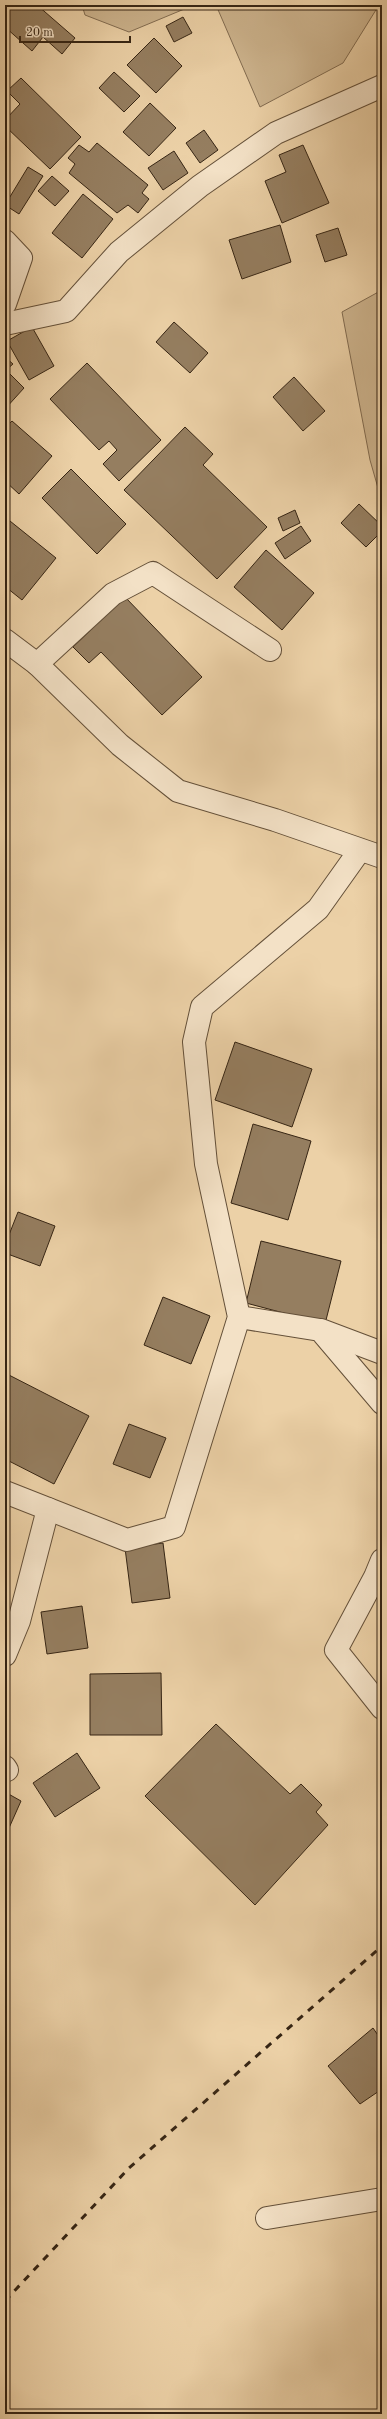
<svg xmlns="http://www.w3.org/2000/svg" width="387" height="2419" viewBox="0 0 387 2419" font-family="'Old Standard TT',serif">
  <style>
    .green { fill: #cdb48e; stroke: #826c51 }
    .building { fill: #957e60; stroke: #362514 }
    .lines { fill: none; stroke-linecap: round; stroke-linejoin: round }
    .minor-casing { stroke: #645039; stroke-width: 24 }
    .minor { stroke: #f3e1c6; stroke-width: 22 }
    .rail { stroke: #362514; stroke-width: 3; stroke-dasharray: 7 7; stroke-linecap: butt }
  </style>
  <rect width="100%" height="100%" fill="#ecd1a7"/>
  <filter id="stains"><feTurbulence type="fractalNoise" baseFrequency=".005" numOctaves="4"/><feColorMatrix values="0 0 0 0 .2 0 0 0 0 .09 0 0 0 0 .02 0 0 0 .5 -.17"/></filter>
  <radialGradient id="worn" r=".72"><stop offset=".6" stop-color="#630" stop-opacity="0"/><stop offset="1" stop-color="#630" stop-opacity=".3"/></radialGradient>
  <g class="green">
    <polygon points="82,5 194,5 129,32 85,15"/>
    <polygon points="216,5 379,5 343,63 260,107"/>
    <polygon points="382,290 382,502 370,460 342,312"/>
  </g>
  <g class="building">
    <polygon points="7,5 37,5 75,38 62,54 43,37 32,51 5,27"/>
    <polygon points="183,17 192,33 174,42 166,26"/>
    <polygon points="154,38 182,66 156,93 127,65"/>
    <polygon points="114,72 140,96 124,112 99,88"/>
    <polygon points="21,78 81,137 50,169 5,126 5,120 20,104 7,91"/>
    <polygon points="150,103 176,128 149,156 123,132"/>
    <polygon points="204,130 218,150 200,163 186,143"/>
    <polygon points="97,143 148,185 142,193 149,199 138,213 128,205 117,213 69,173 75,164 68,158 79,145 89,152"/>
    <polygon points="303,145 329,203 282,223 265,181 286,172 279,155"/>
    <polygon points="174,151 188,173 163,190 148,168"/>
    <polygon points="28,167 43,176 19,214 5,205"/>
    <polygon points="52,176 69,191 55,206 38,191"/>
    <polygon points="83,194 113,219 82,258 52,233"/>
    <polygon points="280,225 291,262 242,279 229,240"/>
    <polygon points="338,228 347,255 325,262 316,235"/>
    <polygon points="174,322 208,353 190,373 156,342"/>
    <polygon points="32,327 54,366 29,380 7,341"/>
    <polygon points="5,357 13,364 6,370 24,388 5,409"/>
    <polygon points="87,363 161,440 119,481 103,464 117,450 109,441 99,450 50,399"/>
    <polygon points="294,377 325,411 303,431 273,397"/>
    <polygon points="12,421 52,456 19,494 5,481 5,428"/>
    <polygon points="185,427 213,454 203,465 267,527 217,579 124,490"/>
    <polygon points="71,469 126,524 97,554 42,498"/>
    <polygon points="359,504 382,526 382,531 366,547 341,523"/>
    <polygon points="295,510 300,523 283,531 278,518"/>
    <polygon points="5,517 56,558 22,600 7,588 5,590"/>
    <polygon points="301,526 311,541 285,559 275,543"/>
    <polygon points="266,550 314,593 282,630 234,587"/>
    <polygon points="125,597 202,677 162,715 101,652 89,663 73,647"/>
    <polygon points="235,1042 312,1069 292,1127 215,1100"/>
    <polygon points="253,1124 311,1141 288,1220 231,1203"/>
    <polygon points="18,1212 55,1226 40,1266 5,1253 5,1245"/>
    <polygon points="261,1241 341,1261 325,1324 246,1303"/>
    <polygon points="163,1297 210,1316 191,1364 144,1345"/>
    <polygon points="5,1373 89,1416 54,1484 5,1459"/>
    <polygon points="129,1424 166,1438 150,1478 113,1464"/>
    <polygon points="163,1543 170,1598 132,1603 125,1548"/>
    <polygon points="82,1606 88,1648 47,1654 41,1612"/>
    <polygon points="161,1673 162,1735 90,1735 90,1674"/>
    <polygon points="216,1724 290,1794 301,1784 322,1805 316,1812 328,1825 255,1905 145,1796"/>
    <polygon points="77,1753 100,1788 55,1817 33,1783"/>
    <polygon points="5,1792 21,1801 5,1837"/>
    <polygon points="373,2028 382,2041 382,2089 360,2104 328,2066"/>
  </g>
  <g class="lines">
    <defs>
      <g id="minor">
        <polyline points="5,241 21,258 5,304"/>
        <polyline points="5,324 66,311 119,252 200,186 276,133 382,86"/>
        <polyline points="5,640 37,664 120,745 178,791 275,820 382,857"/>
        <polyline points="37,664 113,594 153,573 270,650"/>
        <polyline points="239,1317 320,1330 382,1403"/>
        <polyline points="321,1330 382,1353"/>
        <polyline points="5,1492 127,1540 174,1527 239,1317 206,1164 194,1042 202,1007 318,909 360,850"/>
        <polyline points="382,1560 375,1577 336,1650 382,1708"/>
        <polyline points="5,1655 19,1621 48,1509"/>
        <polyline points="5,1767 7,1770"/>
        <polyline points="267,2218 382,2199"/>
      </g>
    </defs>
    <use href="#minor" class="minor-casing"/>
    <use href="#minor" class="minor"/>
    <polyline class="rail" points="5,2301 129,2168 382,1946"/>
  </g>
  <rect width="387" height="2419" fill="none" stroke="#ecd1a7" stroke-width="20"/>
  <rect x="6" y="6" width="375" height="2407" fill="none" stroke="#362514" stroke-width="2"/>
  <rect x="10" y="10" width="367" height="2399" fill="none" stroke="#362514"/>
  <path d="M20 36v6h110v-6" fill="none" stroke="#362514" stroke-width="2"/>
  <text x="26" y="36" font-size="12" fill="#362514" stroke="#f3e1c6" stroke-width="3" paint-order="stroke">20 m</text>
  <rect width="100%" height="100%" filter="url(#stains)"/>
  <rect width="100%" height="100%" fill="url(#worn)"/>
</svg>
